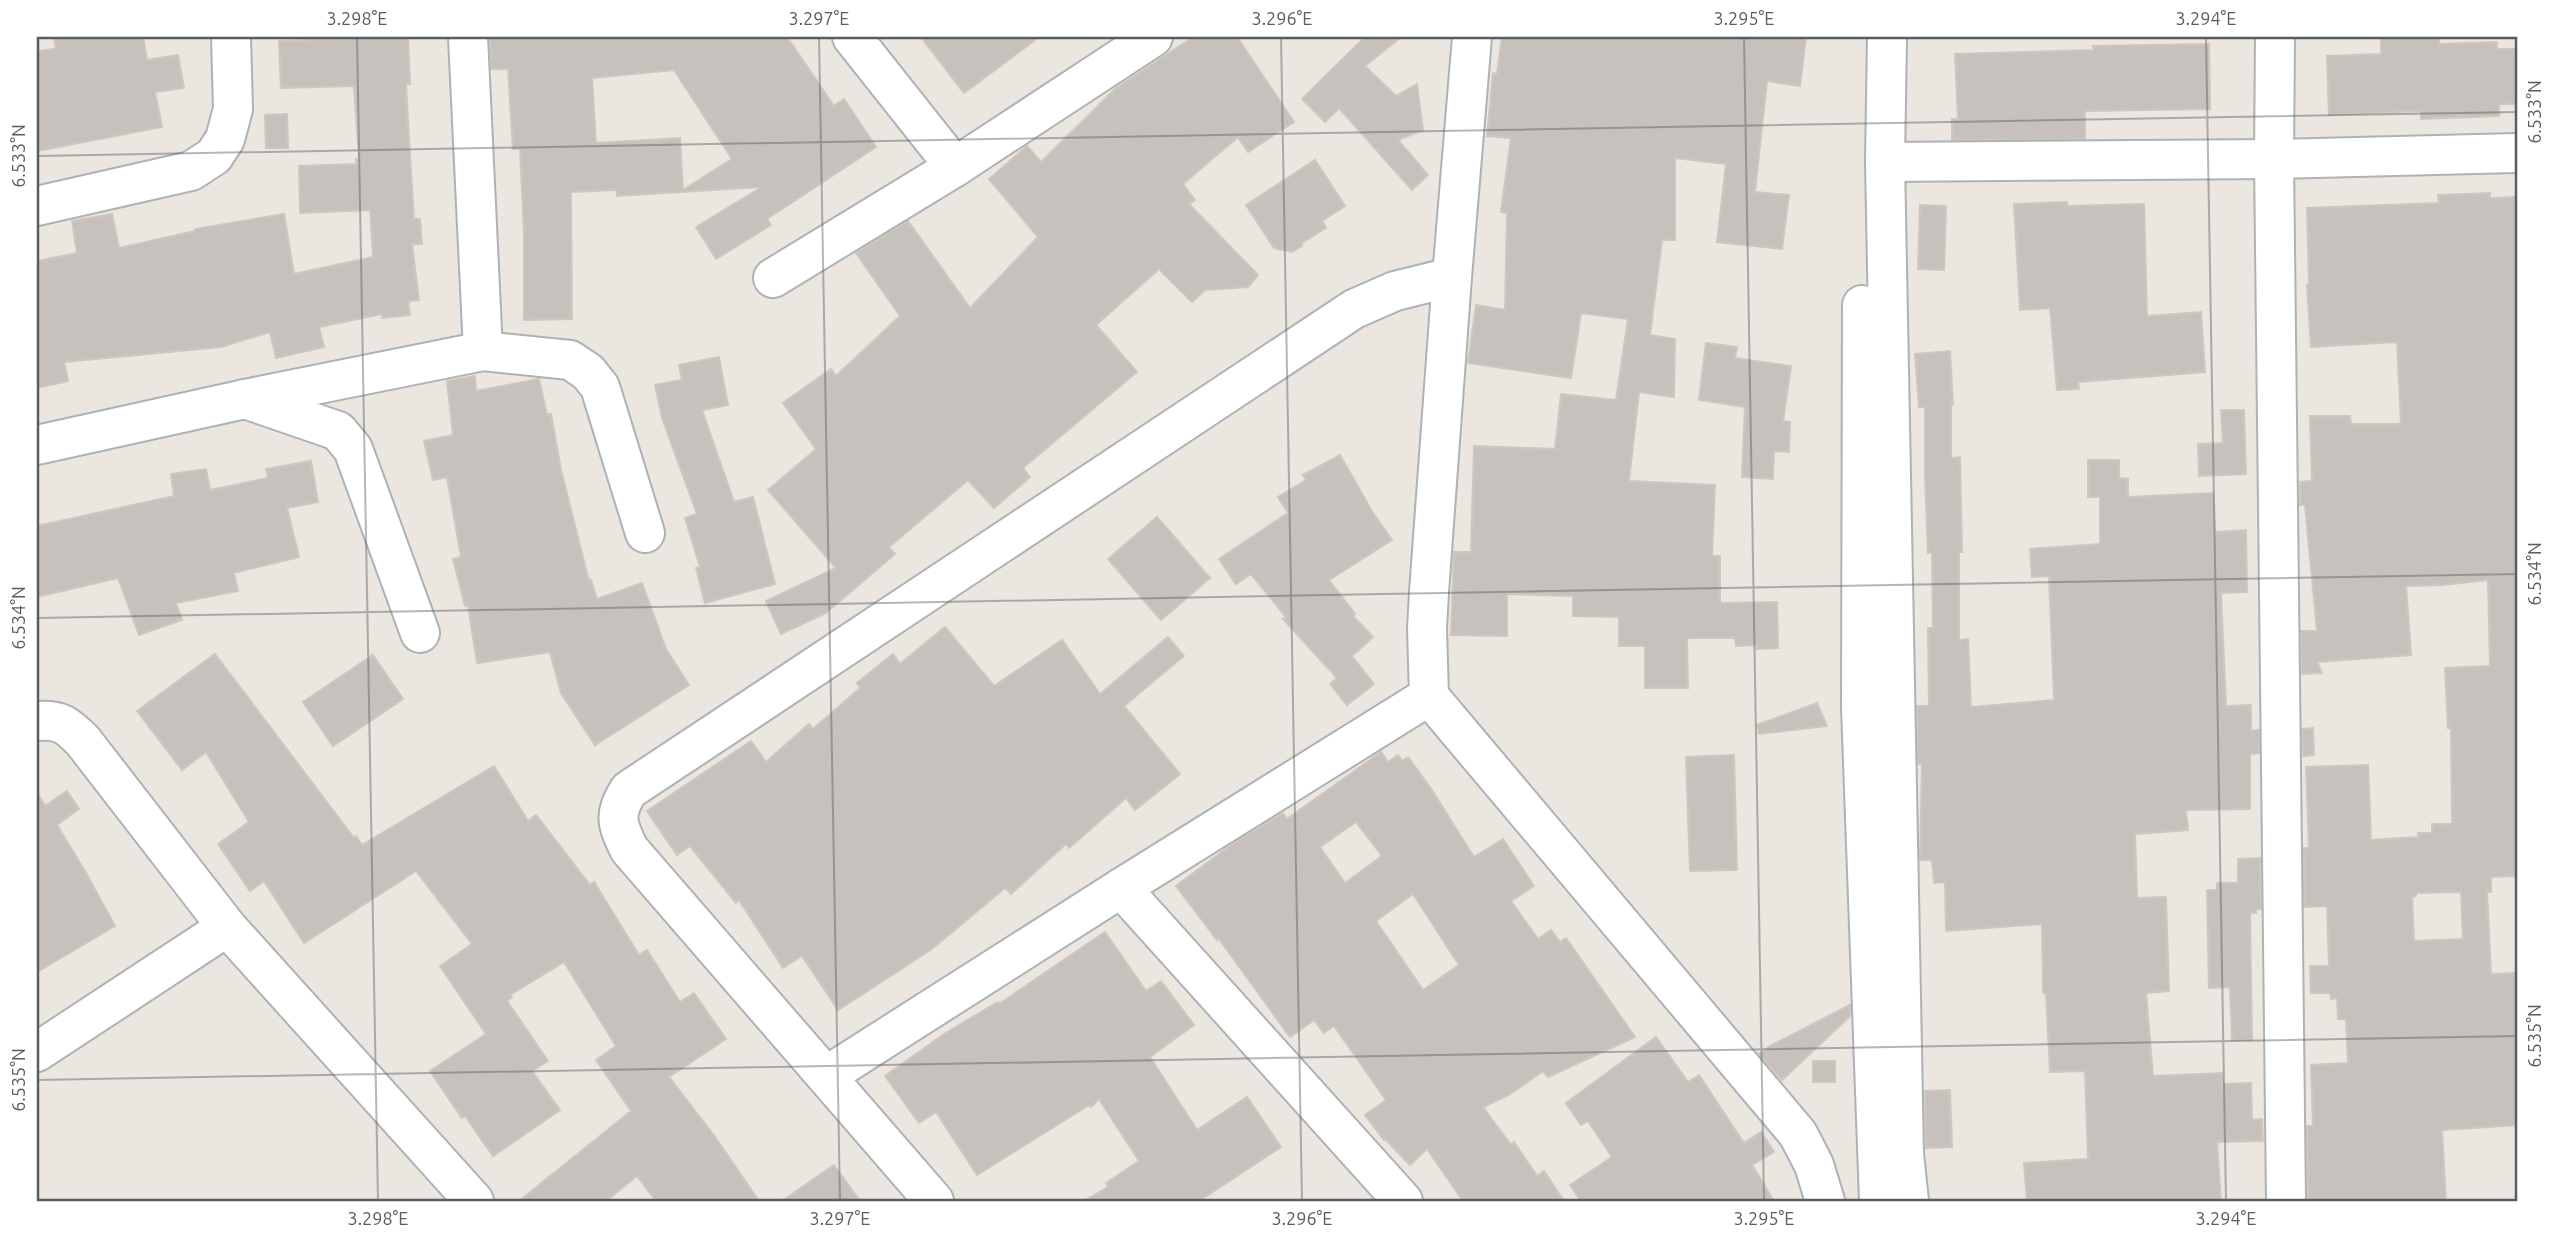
<svg xmlns="http://www.w3.org/2000/svg" width="2554" height="1238" viewBox="0 0 2554 1238" font-family="Ubuntu,sans-serif">
  <style>
    .building { fill: #c6c1bd; stroke: #cfc7be; stroke-width: 2; fill-rule: evenodd }
    .lines { fill: none; stroke-linecap: round; stroke-linejoin: round }
    .minor-casing { stroke: #adb2b5; stroke-width: 42 }
    .minor { stroke: #fff; stroke-width: 38 }
    .ticks { fill: none; stroke: #585d60; stroke-width: 2; stroke-opacity: 0.45 }
    .neatline { fill: none; stroke: #585d60; stroke-width: 2.5 }
    .ticks-label { font-size: 18px; text-anchor: middle; fill: #585d60 }
  </style>
  <rect width="100%" height="100%" fill="#ebe6e0"/>
  <g class="building">
    <polygon points="54,37 143,37 147,60 178,55 184,88 155,92 162,127 37,151 37,51 56,49"/>
    <polygon points="408,37 410,84 406,84 409,139 414,219 420,219 422,244 412,244 419,300 408,301 410,315 382,318 382,314 319,327 324,347 276,358 270,332 221,347 64,362 68,381 37,388 37,261 77,253 72,221 112,214 119,248 195,231 195,229 284,214 294,274 373,257 370,210 300,213 299,166 356,164 356,159 359,159 354,86 281,88 279,41"/>
    <path d="M 490,37 L 787,37 L 834,106 L 844,99 L 876,147 L 767,219 L 771,225 L 716,259 L 696,227 L 762,187 L 617,196 L 617,190 L 571,192 L 572,319 L 524,320 L 524,233 L 520,149 L 513,149 L 508,69 L 491,69 ZM 674,70 L 732,159 L 683,190 L 680,138 L 596,143 L 592,78 Z"/>
    <polygon points="921,37 1039,37 964,93"/>
    <polygon points="1193,37 1237,37 1294,122 1248,152 1238,137 1183,184 1195,200 1189,204 1258,275 1248,287 1205,290 1192,302 1159,269 1096,325 1137,372 1023,468 1030,477 994,508 968,480 889,547 895,554 826,613 781,634 766,601 836,568 768,490 816,449 783,403 831,369 836,376 900,316 856,253 908,221 970,308 1038,237 989,179 1027,146 1041,162 1116,88"/>
    <polygon points="1365,37 1401,37 1365,66 1396,96 1417,84 1423,130 1398,140 1428,175 1412,190 1339,108 1325,122 1302,99"/>
    <polygon points="1502,37 1806,37 1800,86 1767,81 1755,192 1789,195 1782,249 1717,242 1726,164 1675,158 1675,240 1662,240 1650,335 1675,339 1674,397 1639,392 1629,481 1715,485 1712,556 1720,556 1720,603 1777,602 1778,648 1757,649 1757,645 1736,646 1735,638 1687,638 1688,688 1645,688 1645,646 1619,646 1619,617 1573,616 1573,596 1507,594 1507,636 1451,635 1454,552 1471,552 1474,446 1555,449 1561,394 1616,400 1628,319 1581,313 1571,378 1468,363 1476,305 1505,310 1507,213 1501,212 1511,138 1487,136 1493,73 1497,74"/>
    <polygon points="2381,37 2439,37 2439,44 2497,42 2497,49 2517,49 2517,104 2499,104 2499,116 2421,119 2421,111 2329,115 2327,56 2381,54"/>
    <polygon points="2209,44 2210,109 2085,111 2085,139 1952,140 1952,119 1958,119 1955,54 2094,50 2093,46"/>
    <polygon points="287,114 288,148 266,148 265,115"/>
    <polygon points="1315,160 1345,206 1322,221 1326,228 1302,243 1302,246 1292,252 1274,248 1246,205"/>
    <path d="M 2490,193 L 2490,198 L 2517,197 L 2517,876 L 2491,877 L 2491,892 L 2487,892 L 2491,974 L 2517,973 L 2517,1125 L 2442,1130 L 2446,1201 L 2308,1201 L 2307,1126 L 2313,1126 L 2311,1065 L 2348,1063 L 2346,1019 L 2338,1019 L 2337,998 L 2331,999 L 2330,993 L 2311,993 L 2310,966 L 2329,966 L 2327,906 L 2304,907 L 2304,848 L 2309,848 L 2306,767 L 2368,765 L 2371,840 L 2418,837 L 2418,833 L 2432,833 L 2432,824 L 2452,824 L 2451,728 L 2448,728 L 2445,668 L 2490,666 L 2488,580 L 2443,585 L 2406,586 L 2411,655 L 2317,662 L 2322,673 L 2302,674 L 2301,631 L 2317,631 L 2305,505 L 2300,505 L 2300,482 L 2312,481 L 2310,416 L 2350,416 L 2351,424 L 2401,424 L 2397,342 L 2311,347 L 2307,285 L 2309,285 L 2307,208 L 2439,203 L 2438,195 ZM 2461,892 L 2463,939 L 2414,941 L 2412,897 L 2416,896 L 2416,893 Z"/>
    <polygon points="2067,202 2067,206 2144,204 2147,316 2201,312 2205,372 2078,382 2079,389 2057,390 2050,308 2020,310 2014,204"/>
    <polygon points="1920,205 1946,206 1944,270 1918,269"/>
    <polygon points="1706,343 1737,347 1735,358 1791,366 1783,421 1790,422 1789,452 1774,451 1773,479 1742,477 1745,407 1699,400"/>
    <polygon points="1950,351 1953,405 1951,405 1951,458 1960,457 1962,552 1959,552 1959,640 1968,639 1971,707 2054,700 2049,576 2032,577 2030,549 2100,544 2100,497 2088,497 2088,460 2119,460 2119,478 2128,479 2128,497 2213,493 2215,532 2246,530 2247,592 2221,593 2226,706 2251,705 2251,731 2259,730 2259,753 2250,754 2250,809 2186,810 2188,830 2135,834 2137,898 2166,897 2169,991 2146,993 2153,1076 2222,1073 2223,1084 2251,1083 2252,1120 2262,1119 2263,1141 2217,1142 2221,1201 2027,1201 2024,1163 2088,1159 2085,1071 2050,1072 2046,993 2043,993 2042,924 1946,931 1945,882 1934,883 1932,860 1920,860 1922,764 1918,764 1917,706 1929,706 1928,628 1933,628 1932,553 1928,553 1925,478 1925,407 1919,407 1915,354"/>
    <polygon points="719,357 728,405 702,410 734,502 753,497 775,584 705,603 696,568 700,567 685,518 697,514 662,418 655,385 682,380 679,365"/>
    <polygon points="475,376 476,391 539,379 547,415 551,414 561,470 589,581 591,580 597,599 642,583 666,649 689,685 595,745 561,693 550,652 477,663 468,605 465,606 453,559 461,557 447,477 433,480 424,441 453,435 447,381"/>
    <polygon points="2221,410 2244,410 2246,474 2199,476 2198,444 2223,443"/>
    <polygon points="1340,455 1373,513 1392,540 1329,580 1355,614 1353,616 1373,637 1352,656 1374,684 1347,705 1330,684 1337,678 1283,619 1286,617 1251,574 1236,584 1219,559 1288,513 1278,497 1306,480 1303,475"/>
    <polygon points="311,461 318,502 287,508 299,557 234,573 238,591 176,603 182,620 139,635 118,578 37,597 37,526 174,496 171,474 206,469 210,490 268,478 266,469"/>
    <polygon points="1157,517 1210,578 1161,620 1108,559"/>
    <polygon points="945,627 994,686 1062,640 1100,694 1168,637 1184,656 1124,706 1180,774 1135,810 1126,798 1069,848 1066,844 1011,894 1005,888 932,949 838,1010 802,956 783,968 739,900 736,903 690,846 677,855 647,811 751,741 766,762 809,724 813,729 860,688 857,683 893,654 900,664"/>
    <polygon points="215,654 354,838 356,836 362,845 494,766 528,821 536,815 590,885 594,882 639,955 647,950 680,1002 694,993 726,1039 669,1077 713,1134 759,1201 656,1201 637,1176 606,1201 519,1201 631,1111 596,1060 616,1046 564,962 510,995 512,997 507,1001 548,1061 532,1071 560,1110 493,1156 465,1116 462,1118 430,1071 486,1034 440,966 472,944 416,871 304,943 264,881 250,891 218,844 249,822 206,752 182,770 137,711"/>
    <polygon points="373,655 403,699 333,746 303,702"/>
    <polygon points="1817,703 1827,726 1759,734 1757,725"/>
    <polygon points="2313,728 2314,755 2303,756 2302,729"/>
    <path d="M 1381,752 L 1388,762 L 1398,755 L 1402,761 L 1408,757 L 1430,787 L 1474,857 L 1503,839 L 1534,886 L 1511,901 L 1538,939 L 1551,930 L 1560,942 L 1566,938 L 1635,1037 L 1548,1077 L 1543,1071 L 1509,1095 L 1483,1107 L 1511,1145 L 1514,1142 L 1537,1176 L 1544,1171 L 1564,1201 L 1463,1201 L 1427,1149 L 1410,1165 L 1385,1139 L 1384,1140 L 1365,1115 L 1386,1100 L 1334,1026 L 1324,1033 L 1314,1020 L 1290,1037 L 1219,939 L 1217,940 L 1176,886 L 1231,845 L 1283,813 L 1287,819 ZM 1356,822 L 1382,856 L 1345,883 L 1320,847 ZM 1413,894 L 1459,965 L 1423,990 L 1376,921 Z"/>
    <polygon points="1734,755 1737,870 1690,871 1686,757"/>
    <polygon points="67,791 79,809 57,825 86,873 115,926 37,972 37,792 45,806"/>
    <polygon points="2260,858 2261,909 2256,909 2256,913 2250,913 2252,1040 2232,1040 2230,987 2209,988 2207,890 2217,890 2217,883 2238,883 2238,859"/>
    <polygon points="1105,932 1146,991 1161,981 1194,1025 1150,1057 1197,1130 1247,1097 1281,1147 1199,1201 1084,1201 1108,1187 1106,1183 1139,1161 1099,1099 1091,1107 1089,1105 977,1175 936,1112 919,1123 885,1076 944,1034 998,1002 999,1004"/>
    <polygon points="1850,1005 1850,1016 1782,1080 1759,1054 1770,1046"/>
    <polygon points="1656,1037 1688,1082 1699,1075 1744,1143 1761,1132 1774,1152 1752,1165 1774,1201 1581,1201 1570,1185 1612,1157 1588,1121 1581,1125 1566,1103"/>
    <rect x="1813" y="1061" width="22" height="21"/>
    <polygon points="1950,1090 1952,1147 1926,1148 1925,1091"/>
    <polygon points="834,1165 860,1201 782,1201"/>
  </g>
  <g class="lines">
    <defs>
      <g id="minor">
        <polyline points="852,37 955,167"/>
        <polyline points="1472,37 1452,277 1429,592 1427,629 1429,696 1798,1134 1814,1165 1825,1201"/>
        <polyline points="1887,37 1885,162 1904,1154 1909,1201"/>
        <polyline points="2275,37 2274,159 2286,1201"/>
        <polyline points="1885,162 2274,159 2517,153"/>
        <polyline points="37,206 191,171 214,156 225,139 233,109 231,37"/>
        <polyline points="773,278 955,167 1153,37"/>
        <polyline points="1862,305 1861,707 1879,1201"/>
        <polyline points="483,351 570,360 588,372 600,387 645,533"/>
        <polyline points="245,399 338,431 353,449 420,633"/>
        <polyline points="37,445 245,399 483,351 468,37"/>
        <path d="M 37,721 C 60,719 67,725 83,741 L 227,927 L 474,1201"/>
        <polyline points="1121,888 1403,1201"/>
        <polyline points="37,1052 227,927"/>
        <polyline points="826,1076 1121,888 1429,696"/>
        <path d="M 934,1201 L 629,849 C 617,824 613,814 629,790 L 1354,309 L 1395,291 L 1452,277"/>
      </g>
    </defs>
    <use href="#minor" class="minor-casing"/>
    <use href="#minor" class="minor"/>
  </g>
  <path class="ticks" d="M 357,37 L 378,1201M 819,37 L 840,1201M 1281,37 L 1302,1201M 1744,37 L 1764,1201M 2206,37 L 2226,1201M 37,156 L 2517,112M 37,618 L 2517,574M 37,1080 L 2517,1036"/>
  <rect width="2554" height="1238" fill="none" stroke="#ffffff" stroke-width="77"/>
  <rect x="38" y="38" width="2478" height="1162" class="neatline"/>
  <g class="ticks-label">
    <text x="357" y="25">3.298°E</text>
    <text x="819" y="25">3.297°E</text>
    <text x="1282" y="25">3.296°E</text>
    <text x="1744" y="25">3.295°E</text>
    <text x="2206" y="25">3.294°E</text>
    <text transform="translate(2535 112) rotate(-90)" y="6">6.533°N</text>
    <text transform="translate(19 156) rotate(-90)" y="6">6.533°N</text>
    <text transform="translate(2535 574) rotate(-90)" y="6">6.534°N</text>
    <text transform="translate(19 618) rotate(-90)" y="6">6.534°N</text>
    <text transform="translate(2535 1036) rotate(-90)" y="6">6.535°N</text>
    <text transform="translate(19 1080) rotate(-90)" y="6">6.535°N</text>
    <text x="378" y="1225">3.298°E</text>
    <text x="840" y="1225">3.297°E</text>
    <text x="1302" y="1225">3.296°E</text>
    <text x="1764" y="1225">3.295°E</text>
    <text x="2226" y="1225">3.294°E</text>
  </g>
</svg>
